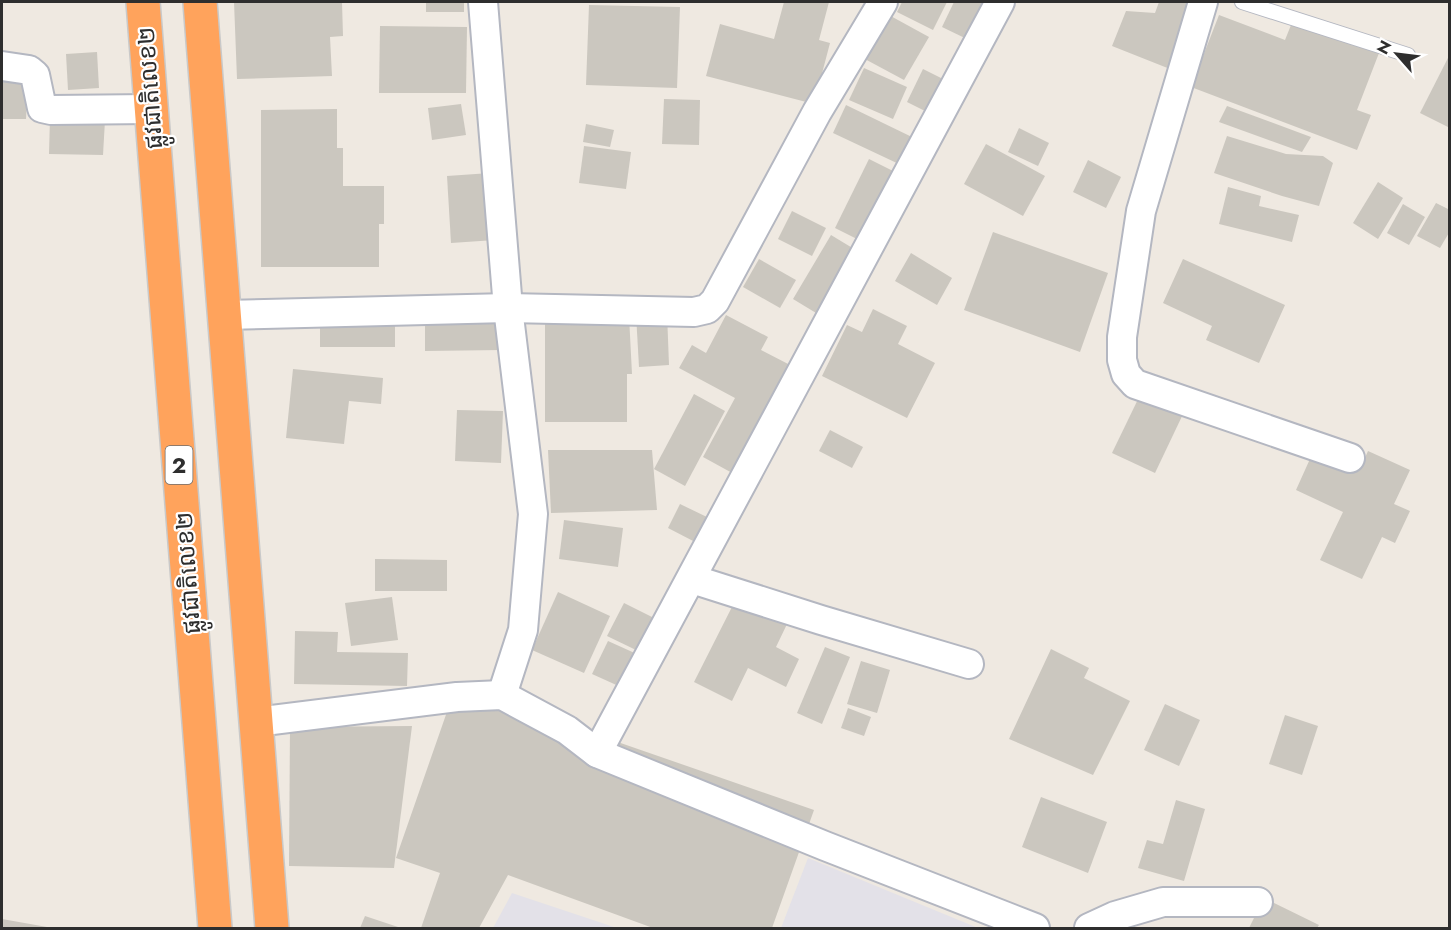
<svg xmlns="http://www.w3.org/2000/svg" width="1451" height="930" viewBox="0 0 1451 930" font-family="Jost,'Noto Sans Khmer',sans-serif">
  <style>
    .industrial { fill: #e3e1e8 }
    .building { fill: #cbc7bf }
    .lines { fill: none; stroke-linecap: round; stroke-linejoin: round }
    .lane-casing { stroke: #b4b7c1; stroke-width: 16 }
    .street-casing { stroke: #b4b7c1; stroke-width: 32 }
    .highway-casing { stroke: #c9c9c9; stroke-width: 36 }
    .lane { stroke: #fff; stroke-width: 14 }
    .street { stroke: #fff; stroke-width: 28 }
    .highway { stroke: #ffa35c; stroke-width: 33 }
    .labels { text-anchor: middle; stroke-width: 4.5; stroke-linejoin: round; paint-order: stroke }
    .shield { fill: #fff; stroke: #6d6d6d; stroke-width: 1.5 }
    .shield-label { font-size: 22px; font-weight: bold; fill: #2e2e2e }
    .street-label { font-size: 24px; fill: #2e2e2e; stroke: #fff }
  </style>
  <rect width="100%" height="100%" fill="#efe9e1"/>
  <g class="industrial">
    <polygon points="808,858 978,928 781,928"/>
    <polygon points="512,893 617,928 493,928"/>
  </g>
  <g class="building">
    <polygon points="234,2 342,2 343,36 330,37 332,76 237,79"/>
    <rect x="426" y="2" width="38" height="10"/>
    <polygon points="784,2 829,2 819,40 830,43 814,104 706,76 720,24 774,39"/>
    <polygon points="902,2 947,2 933,30 897,12"/>
    <polygon points="954,2 992,2 973,42 942,27"/>
    <polygon points="1159,2 1187,2 1195,5 1170,69 1112,46 1126,11 1155,13"/>
    <polygon points="589,5 680,7 677,88 586,85"/>
    <polygon points="887,14 929,37 904,80 863,58"/>
    <polygon points="1219,15 1285,40 1293,20 1379,53 1357,110 1371,115 1357,150 1191,87"/>
    <polygon points="380,26 467,27 466,93 379,93"/>
    <polygon points="97,52 99,88 68,90 66,54"/>
    <polygon points="1450,54 1450,128 1420,113"/>
    <polygon points="864,68 907,87 893,119 849,100"/>
    <polygon points="923,69 947,81 931,114 907,102"/>
    <polygon points="2,77 28,78 26,119 2,119"/>
    <polygon points="664,99 700,100 699,145 662,144"/>
    <polygon points="461,104 466,135 432,140 428,108"/>
    <polygon points="846,105 914,138 901,165 833,133"/>
    <polygon points="1227,106 1311,137 1302,152 1219,122"/>
    <polygon points="337,109 337,148 343,148 343,186 384,186 384,224 379,224 379,267 261,267 261,110"/>
    <polygon points="50,118 105,120 103,155 49,154"/>
    <polygon points="586,124 614,130 610,147 583,142"/>
    <polygon points="1019,128 1049,143 1038,166 1008,152"/>
    <polygon points="1227,136 1286,154 1323,156 1333,163 1319,206 1282,196 1214,173"/>
    <polygon points="986,144 1045,176 1023,216 964,184"/>
    <polygon points="584,146 631,152 626,189 579,183"/>
    <polygon points="869,159 897,173 863,242 835,228"/>
    <polygon points="1088,160 1121,177 1106,208 1073,192"/>
    <polygon points="490,173 495,240 451,243 447,176"/>
    <polygon points="1378,182 1403,198 1378,239 1353,223"/>
    <polygon points="1228,187 1261,196 1259,206 1299,215 1292,242 1219,224"/>
    <polygon points="1436,203 1450,210 1450,231 1440,248 1417,236"/>
    <polygon points="1403,204 1425,217 1409,245 1387,233"/>
    <polygon points="792,211 826,228 812,256 778,239"/>
    <polygon points="993,232 1108,273 1080,352 964,310"/>
    <polygon points="831,235 859,252 821,316 793,299"/>
    <polygon points="911,253 952,278 937,305 895,281"/>
    <polygon points="759,259 796,280 780,308 743,287"/>
    <polygon points="1183,259 1285,305 1259,363 1206,340 1212,326 1163,303"/>
    <polygon points="873,309 907,326 898,344 935,363 907,418 822,376 847,325 862,332"/>
    <polygon points="667,313 669,365 639,367 636,314"/>
    <polygon points="726,315 768,337 761,350 792,366 734,474 703,457 735,398 679,368 692,345 706,353"/>
    <polygon points="545,316 629,316 632,374 627,374 627,422 545,422"/>
    <polygon points="501,317 502,350 425,351 425,319"/>
    <rect x="320" y="320" width="75" height="27"/>
    <polygon points="293,369 383,378 381,404 349,401 344,444 286,438"/>
    <polygon points="1142,391 1184,412 1155,473 1112,453"/>
    <polygon points="694,394 725,411 685,486 654,469"/>
    <polygon points="457,410 503,411 501,463 455,461"/>
    <polygon points="830,430 863,447 852,468 819,451"/>
    <polygon points="548,450 652,450 657,510 551,513"/>
    <polygon points="1314,450 1359,471 1368,451 1410,470 1394,504 1410,511 1395,543 1382,537 1362,579 1320,560 1343,512 1296,490"/>
    <polygon points="680,504 709,518 697,543 668,528"/>
    <polygon points="564,520 623,528 618,567 559,559"/>
    <polygon points="375,559 447,560 447,591 375,591"/>
    <polygon points="558,592 610,616 584,673 532,650"/>
    <polygon points="392,597 398,640 351,646 345,603"/>
    <polygon points="737,597 788,622 776,647 799,659 786,687 748,668 732,701 694,682"/>
    <polygon points="624,603 654,618 638,651 607,636"/>
    <polygon points="295,631 338,632 337,652 408,653 407,686 294,684"/>
    <polygon points="608,641 639,655 623,688 592,674"/>
    <polygon points="825,647 850,657 822,724 797,713"/>
    <polygon points="1051,649 1089,668 1084,678 1130,701 1093,775 1009,739"/>
    <polygon points="861,661 890,670 877,713 847,704"/>
    <polygon points="456,686 814,810 772,928 653,928 508,875 479,928 421,928 440,873 396,858"/>
    <polygon points="1165,704 1200,720 1179,766 1144,750"/>
    <polygon points="848,708 871,717 864,736 841,728"/>
    <polygon points="1285,715 1318,726 1302,775 1269,764"/>
    <polygon points="412,726 394,868 289,866 290,727"/>
    <polygon points="1041,797 1107,822 1088,873 1022,847"/>
    <polygon points="1176,800 1205,809 1184,881 1138,868 1147,840 1163,844"/>
    <polygon points="1264,898 1319,925 1317,928 1249,928"/>
    <polygon points="365,916 401,928 360,928"/>
    <polygon points="2,919 47,927 46,928 2,928"/>
  </g>
  <g class="lines">
    <defs>
      <polyline id="lane" points="1242,2 1408,55"/>
      <g id="street">
        <polyline points="483,2 508,308 533,514 523,630 502,695"/>
        <polyline points="1203,2 1141,211 1122,337 1122,360 1126,374 1135,384 1350,458"/>
        <polyline points="2,66 29,70 35,75 42,108 51,110 151,109"/>
        <polyline points="224,315 508,308 694,312 707,309 715,301 817,112 883,2"/>
        <polyline points="692,579 821,620 969,664"/>
        <polyline points="256,722 457,697 502,695 567,730 597,753 825,846 1035,928"/>
        <polyline points="597,753 1000,2"/>
        <polyline points="1089,928 1115,916 1163,902 1258,902"/>
      </g>
      <g id="highway">
        <polyline points="143,2 215,928"/>
        <polyline points="200,2 272,928"/>
      </g>
    </defs>
    <use href="#lane" class="lane-casing"/>
    <use href="#street" class="street-casing"/>
    <use href="#highway" class="highway-casing"/>
    <use href="#lane" class="lane"/>
    <use href="#street" class="street"/>
    <use href="#highway" class="highway"/>
  </g>
  <g class="labels">
    <rect class="shield" x="165.5" y="446" width="27" height="38" rx="4.5"/>
    <g class="shield-label">
      <text x="179" y="473">2</text>
    </g>
    <g class="street-label">
      <text transform="translate(150 88) rotate(-94)" y="8">ផ្លូវជាតិលេខ២</text>
      <text transform="translate(188 573) rotate(-94)" y="8">ផ្លូវជាតិលេខ២</text>
    </g>
  </g>
  <rect width="1451" height="930" fill="none" stroke="#2e2e2e" stroke-width="6"/>
  <g transform="translate(1397 54) rotate(298)" stroke="#ffffff" stroke-width="4.5" paint-order="stroke">
  <path d="M0-4.5L10 22L0 15L-10 22Z" fill="#2e2e2e"/>
  <text y="-9" font-size="16" font-weight="bold" text-anchor="middle" fill="#2e2e2e">N</text>
  </g>
</svg>
